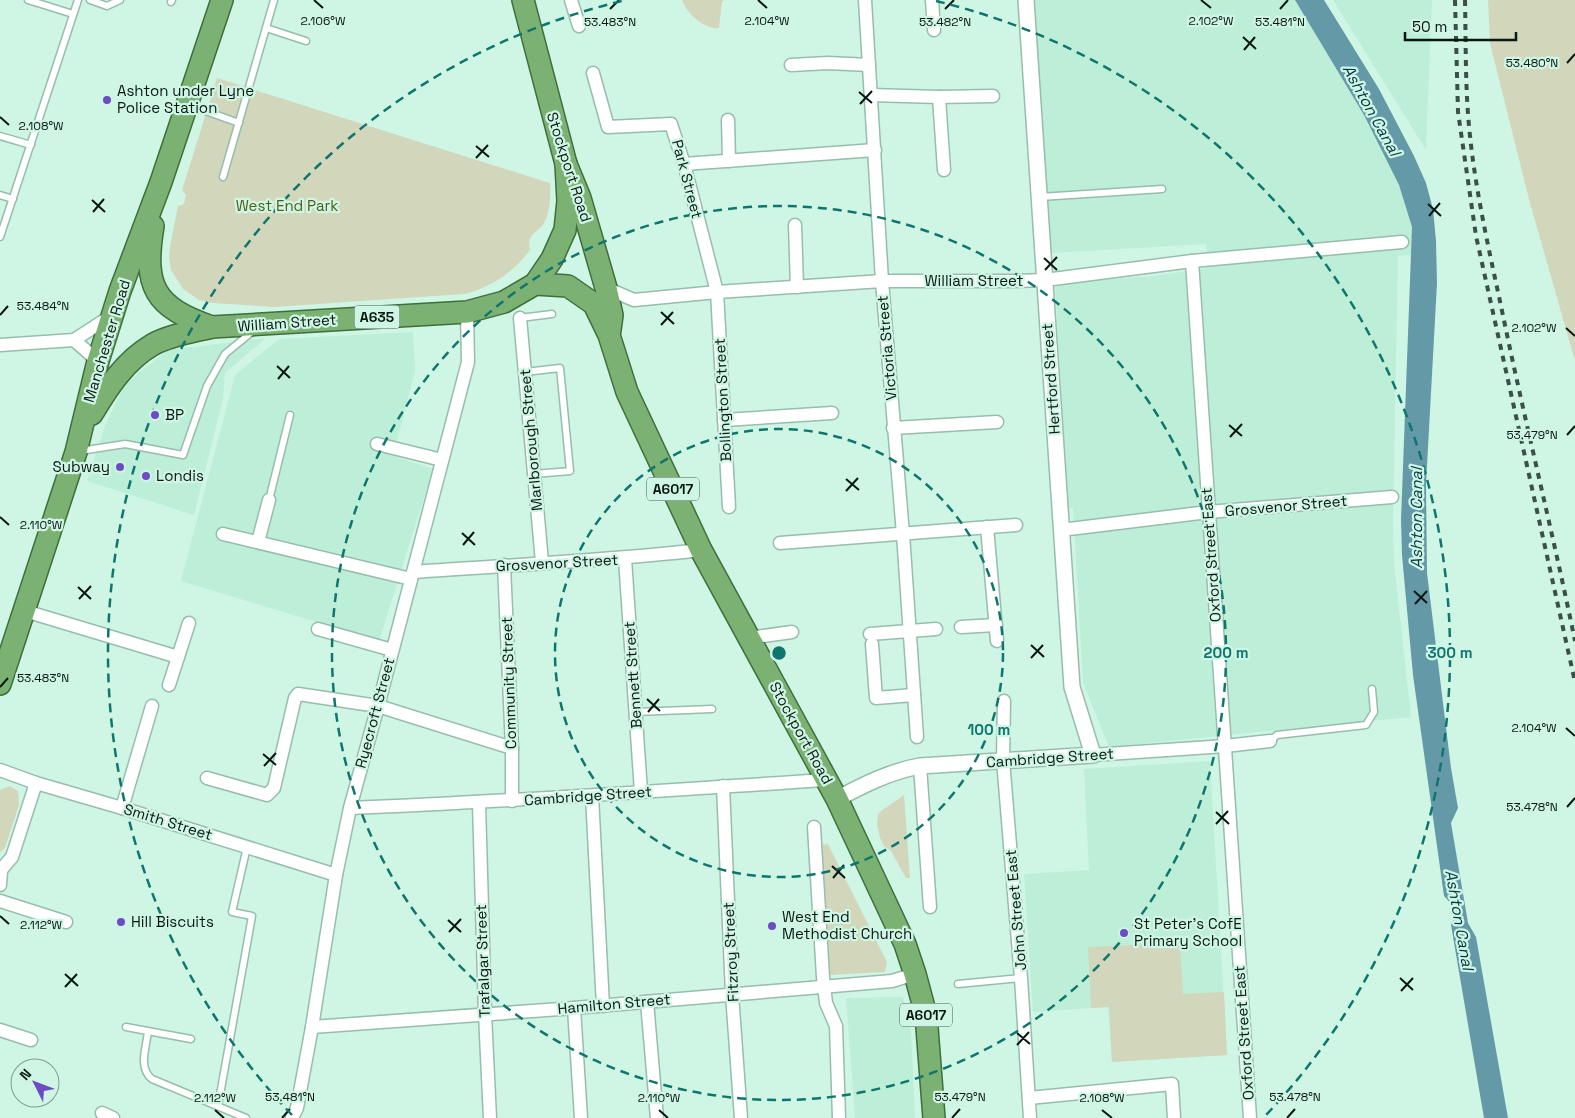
<svg xmlns="http://www.w3.org/2000/svg" width="1575" height="1118" viewBox="0 0 1575 1118" font-family="'Space Grotesk',sans-serif">
  <style>
    .built { fill: #bdeed8 }
    .green { fill: #d2d7bc }
    .water { fill: #649aa8 }
    .lines { fill: none; stroke-linecap: round; stroke-linejoin: round }
    .service-casing { stroke: #97bdac; stroke-width: 9 }
    .minor-casing { stroke: #97bdac; stroke-width: 15 }
    .tertiary-casing { stroke: #97bdac; stroke-width: 18 }
    .trunk-casing { stroke: #3e6f3b; stroke-width: 24 }
    .service { stroke: #fff; stroke-width: 6 }
    .minor { stroke: #fff; stroke-width: 12 }
    .tertiary { stroke: #fff; stroke-width: 15 }
    .trunk { stroke: #7bb274; stroke-width: 21 }
    .rail { stroke: #3b5047; stroke-width: 4; stroke-dasharray: 6 6; stroke-linecap: butt }
    .ticks { fill: none; stroke: #091711; stroke-width: 2 }
    .ring { fill: none; stroke: #0f766e; stroke-width: 2.5; stroke-dasharray: 9 6 }
    .poi-dot { fill: #6c4cc5; stroke: #cff6e5; stroke-width: 2 }
    .labels { text-anchor: middle; stroke-width: 4.5; stroke-linejoin: round; paint-order: stroke }
    .shield { fill: #cff6e5; stroke: #445a51; stroke-width: 1 }
    .shield-label { font-size: 14px; font-weight: bold; fill: #091711 }
    .poi-label { font-size: 15px; fill: #091711; stroke: #cff6e5; text-anchor: start }
    .street-label { font-size: 15px; fill: #091711; stroke: #cff6e5 }
    .park-label { font-size: 15px; fill: #535c18; stroke: #cff6e5 }
    .water-label { font-size: 16px; font-style: italic; fill: #033843; stroke: #cff6e5 }
    .ticks-label { font-size: 12px; text-anchor: middle; fill: #091711; stroke: #cff6e5; stroke-width: 4.5; stroke-linejoin: round; paint-order: stroke }
    .centre { fill: #0f766e; stroke: #cff6e5; stroke-width: 2.5 }
    .ring-label { font-size: 15px; text-anchor: middle; font-weight: bold; fill: #0f766e; stroke: #cff6e5; stroke-width: 4.5; stroke-linejoin: round; paint-order: stroke }
  </style>
  <rect width="100%" height="100%" fill="#cff6e5"/>
  <g class="built">
    <polygon points="1034,0 1295,0 1364,115 1399,185 1412,227 1412,255 1398,256 1393,521 1394,563 1411,717 1109,747 1083,683 1073,508 1068,508 1055,283 1153,276 1208,268 1206,244 1051,253"/>
    <polygon points="1333,0 1432,0 1426,150"/>
    <polygon points="413,332 415,371 393,456 433,469 379,641 181,581 235,375 279,339"/>
    <polygon points="266,338 225,373 223,399 194,515 87,481 105,426 125,384 168,350"/>
    <polygon points="1210,761 1227,1055 1112,1062 1108,1007 1033,1012 1024,874 1089,870 1084,769"/>
    <polygon points="903,997 911,1031 915,1118 855,1118 846,998"/>
  </g>
  <g class="green">
    <path d="M 682,0 L 724,0 L 722,2 L 719,28 C 705,30 686,13 682,0 Z"/>
    <polygon points="1488,0 1575,0 1575,361 1530,203 1490,43"/>
    <path d="M 217,78 L 550,183 C 551,195 550,213 544,223 C 538,233 526,233 530,250 C 514,272 490,288 464,294 L 274,307 L 213,303 L 199,300 L 183,289 L 171,270 L 169,258 L 170,246 L 178,206 L 184,204 L 186,195 L 182,190 Z"/>
    <polygon points="10,786 18,791 19,805 5,848 0,852 0,790"/>
    <polygon points="904,795 910,878 906,878 891,851 884,846 880,838 877,824 878,815 881,811"/>
    <polygon points="828,844 887,962 885,972 830,975 822,845"/>
    <polygon points="1180,943 1183,994 1224,992 1227,1055 1112,1062 1109,1007 1091,1008 1088,947"/>
  </g>
  <path class="water" d="M 1295,0 L 1324,0 L 1379,89 L 1414,156 L 1426,183 L 1433,209 L 1436,241 L 1437,283 L 1426,484 L 1427,573 L 1451,768 L 1458,808 L 1451,823 L 1468,923 L 1476,937 L 1508,1118 L 1484,1118 L 1451,925 C 1458,910 1454,907 1444,896 L 1413,675 L 1402,555 L 1401,520 L 1412,227 L 1399,185 L 1364,115 Z"/>
  <g class="lines">
    <defs>
      <g id="service">
        <polyline points="28,0 73,14"/>
        <polyline points="90,0 107,6 120,0"/>
        <polyline points="171,2 172,0"/>
        <polyline points="266,28 306,41"/>
        <polyline points="189,105 239,123"/>
        <polyline points="0,136 31,145"/>
        <polyline points="223,177 274,0"/>
        <polyline points="0,195 13,199"/>
        <polyline points="1040,197 1162,189"/>
        <polyline points="0,237 78,0"/>
        <polyline points="520,318 552,314"/>
        <polyline points="525,372 560,368 570,471 534,474"/>
        <polyline points="80,451 125,444 183,455 207,386 225,354 253,331"/>
        <polyline points="269,500 290,415"/>
        <polyline points="636,712 712,709"/>
        <polyline points="1270,741 1277,735 1366,725 1374,712 1372,689"/>
        <polyline points="958,984 1021,978"/>
        <polyline points="126,1027 191,1039"/>
        <path d="M 148,1032 C 146,1048 138,1068 152,1079 L 246,1118"/>
        <polyline points="218,1106 252,916 232,912 247,847"/>
      </g>
      <g id="minor">
        <polyline points="571,0 579,26"/>
        <polyline points="865,0 882,281 903,534 917,737"/>
        <polyline points="932,0 934,30"/>
        <polyline points="791,65 828,63 869,65"/>
        <polyline points="593,73 608,127 671,124 684,164 717,292 729,507"/>
        <polyline points="871,95 939,97 993,96"/>
        <polyline points="939,97 944,170"/>
        <polyline points="728,120 729,161"/>
        <polyline points="684,164 875,150"/>
        <polyline points="795,225 797,287"/>
        <path d="M 1192,261 C 1210,546 1231,832 1250,1118"/>
        <polyline points="606,288 634,300 717,292 882,281 1013,281 1045,280 1192,261 1402,242"/>
        <polyline points="520,318 542,562"/>
        <polyline points="74,340 98,361"/>
        <polyline points="0,345 74,340 111,316"/>
        <polyline points="724,420 832,413"/>
        <polyline points="893,428 997,422"/>
        <polyline points="377,444 442,460"/>
        <polyline points="987,527 997,641"/>
        <polyline points="1061,530 1208,512 1392,497"/>
        <polyline points="223,534 411,579"/>
        <polyline points="258,542 269,500"/>
        <polyline points="780,543 1016,525"/>
        <polyline points="625,559 641,792"/>
        <polyline points="504,565 512,748 512,801"/>
        <path d="M 413,572 C 509,565 605,561 701,550"/>
        <polyline points="25,611 178,657"/>
        <polyline points="961,627 996,625"/>
        <polyline points="318,629 392,650"/>
        <polyline points="870,634 936,629"/>
        <polyline points="749,638 792,632"/>
        <polyline points="872,644 876,698 914,695"/>
        <polyline points="169,685 189,623"/>
        <polyline points="1004,701 1003,760 1021,978 1030,1118"/>
        <polyline points="1093,755 1225,746 1270,741"/>
        <polyline points="920,766 930,907"/>
        <polyline points="0,770 36,783 122,808 336,875"/>
        <polyline points="207,778 267,795 274,788 295,698 298,694 378,706 512,748"/>
        <polyline points="723,786 732,994 741,1118"/>
        <polyline points="592,796 603,1006"/>
        <polyline points="479,803 485,1014 490,1118"/>
        <polyline points="122,808 152,706"/>
        <path d="M 350,808 C 509,802 667,790 826,780"/>
        <polyline points="814,827 823,977 826,1003 836,1026 839,1118"/>
        <polyline points="0,871 12,857 36,783"/>
        <polyline points="0,885 1,871"/>
        <polyline points="0,901 66,922"/>
        <polyline points="647,1002 657,1118"/>
        <polyline points="574,1008 581,1118"/>
        <polyline points="312,1027 574,1008 892,981 915,974"/>
        <polyline points="0,1030 31,1040"/>
        <polyline points="1029,1098 1172,1084 1174,1118"/>
        <polyline points="102,1113 113,1118"/>
        <polyline points="292,1118 297,1108 312,1027 336,875 350,808 378,706 468,362 467,312"/>
      </g>
      <path id="tertiary" d="M 837,799 C 863,785 891,771 920,766 L 1093,755 L 1072,687 L 1026,0"/>
      <g id="trunk">
        <polyline points="523,0 566,164 580,198 606,288 612,315 610,330"/>
        <path d="M 153,226 C 143,287 154,307 212,327"/>
        <polyline points="535,284 568,286 594,304 609,335 627,392 701,550 837,799 905,944 915,974 926,1015 934,1118"/>
        <path d="M 92,414 C 108,387 125,361 152,345 C 170,335 192,332 212,327 L 467,312 L 504,302 L 535,284 L 552,259 L 565,230 L 568,201 L 566,164"/>
        <polyline points="0,684 76,452 98,361 120,291 161,182 222,0"/>
      </g>
    </defs>
    <use href="#service" class="service-casing"/>
    <use href="#minor" class="minor-casing"/>
    <use href="#tertiary" class="tertiary-casing"/>
    <use href="#trunk" class="trunk-casing"/>
    <use href="#service" class="service"/>
    <use href="#minor" class="minor"/>
    <use href="#tertiary" class="tertiary"/>
    <use href="#trunk" class="trunk"/>
    <g class="rail">
      <polyline points="1455,0 1458,112 1476,236 1575,682"/>
      <path d="M 1465,0 C 1466,45 1465,91 1470,136 C 1476,193 1489,250 1501,306 C 1524,418 1552,529 1575,641"/>
    </g>
  </g>
  <path class="ticks" d="M 314,0 L 323,8M 758,0 L 767,8M 1201,0 L 1211,8M 610,9 L 619,0M 945,9 L 954,0M 1280,9 L 1288,0M 1243,37 L 1256,49M 1244,50 L 1255,37M 1567,63 L 1575,54M 859,92 L 872,103M 860,104 L 872,91M 0,117 L 9,125M 476,146 L 489,157M 476,158 L 488,145M 92,200 L 105,212M 1428,204 L 1441,216M 93,212 L 104,199M 1429,216 L 1440,203M 1044,258 L 1057,270M 1045,270 L 1057,257M 661,312 L 674,324M 0,315 L 8,306M 661,325 L 673,312M 1566,328 L 1575,336M 277,366 L 290,378M 278,379 L 289,366M 1229,425 L 1242,436M 1567,435 L 1575,426M 1230,437 L 1242,424M 846,479 L 859,490M 846,491 L 858,478M 0,517 L 9,525M 462,533 L 475,545M 463,545 L 474,532M 78,587 L 91,599M 1414,591 L 1427,603M 79,599 L 91,586M 1415,604 L 1427,591M 1031,645 L 1044,657M 1031,658 L 1043,645M 0,687 L 8,678M 647,699 L 660,711M 648,712 L 659,699M 1566,728 L 1575,736M 263,754 L 276,765M 264,766 L 276,753M 1567,807 L 1575,798M 1216,812 L 1229,824M 1216,824 L 1228,811M 832,866 L 845,878M 833,878 L 844,865M 0,916 L 9,924M 448,920 L 461,932M 449,932 L 461,919M 65,974 L 78,986M 1400,978 L 1413,990M 65,987 L 77,974M 1401,991 L 1413,978M 1017,1033 L 1030,1044M 1017,1045 L 1029,1032M 215,1110 L 224,1118M 659,1110 L 668,1118M 1102,1110 L 1112,1118M 282,1118 L 290,1109M 952,1118 L 960,1109M 1287,1118 L 1295,1109"/>
  <g class="ring">
    <circle cx="779" cy="653" r="224"/>
    <circle cx="779" cy="653" r="447"/>
    <path d="M292 1115A671 671 0 0 1 622 1M936 1A671 671 0 0 1 1266 1115"/>
  </g>
  <g class="poi-dot">
    <circle cx="107" cy="100" r="5"/>
    <circle cx="155" cy="415" r="5"/>
    <circle cx="120" cy="467" r="5"/>
    <circle cx="146" cy="476" r="5"/>
    <circle cx="121" cy="922" r="5"/>
    <circle cx="772" cy="926" r="5"/>
    <circle cx="1124" cy="933" r="5"/>
  </g>
  <g class="labels">
    <g class="shield">
      <rect x="354.5" y="305.5" width="45" height="23" rx="4"/>
      <rect x="647" y="477.5" width="52" height="23" rx="4"/>
      <rect x="900" y="1003.5" width="52" height="23" rx="4"/>
    </g>
    <g class="shield-label">
      <text x="377" y="322">A635</text>
      <text x="673" y="494">A6017</text>
      <text x="926" y="1020">A6017</text>
    </g>
    <g class="poi-label">
      <text x="117" y="96">Ashton under Lyne<tspan x="117" dy="17">Police Station</tspan></text>
      <text x="165" y="420">BP</text>
      <text x="110" y="472" text-anchor="end">Subway</text>
      <text x="156" y="481">Londis</text>
      <text x="782" y="922">West End<tspan x="782" dy="17">Methodist Church</tspan></text>
      <text x="131" y="927">Hill Biscuits</text>
      <text x="1134" y="929">St Peter's CofE<tspan x="1134" dy="17">Primary School</tspan></text>
    </g>
    <g class="street-label">
      <text transform="translate(569 167) rotate(72)" y="5">Stockport Road</text>
      <text transform="translate(687 179) rotate(75)" y="5">Park Street</text>
      <text x="974" y="286">William Street</text>
      <text transform="translate(287 323) rotate(-4)" y="5">William Street</text>
      <text transform="translate(107 341) rotate(-73)" y="5">Manchester Road</text>
      <text transform="translate(887 348) rotate(-95)" y="5">Victoria Street</text>
      <text transform="translate(1051 379) rotate(-94)" y="5">Hertford Street</text>
      <text transform="translate(723 400) rotate(-93)" y="5">Bollington Street</text>
      <text transform="translate(531 440) rotate(-95)" y="5">Marlborough Street</text>
      <text transform="translate(1286 506) rotate(-5)" y="5">Grosvenor Street</text>
      <text transform="translate(1211 555) rotate(-94)" y="5">Oxford Street East</text>
      <text transform="translate(557 563) rotate(-3)" y="5">Grosvenor Street</text>
      <text transform="translate(633 675) rotate(-94)" y="5">Bennett Street</text>
      <text transform="translate(509 683) rotate(-92)" y="5">Community Street</text>
      <text transform="translate(375 713) rotate(-75)" y="5">Ryecroft Street</text>
      <text transform="translate(801 733) rotate(61)" y="5">Stockport Road</text>
      <text transform="translate(1050 758) rotate(-4)" y="5">Cambridge Street</text>
      <text transform="translate(588 796) rotate(-4)" y="5">Cambridge Street</text>
      <text transform="translate(168 822) rotate(17)" y="5">Smith Street</text>
      <text transform="translate(1016 910) rotate(-95)" y="5">John Street East</text>
      <text transform="translate(731 952) rotate(-93)" y="5">Fitzroy Street</text>
      <text transform="translate(483 961) rotate(-92)" y="5">Trafalgar Street</text>
      <text transform="translate(614 1004) rotate(-5)" y="5">Hamilton Street</text>
      <text transform="translate(1244 1033) rotate(-94)" y="5">Oxford Street East</text>
    </g>
    <g class="park-label">
      <text x="287" y="211">West End Park</text>
    </g>
    <g class="water-label">
      <text transform="translate(1372 110) rotate(61)" y="6">Ashton Canal</text>
      <text transform="translate(1416 518) rotate(-90)" y="6">Ashton Canal</text>
      <text transform="translate(1460 920) rotate(80)" y="6">Ashton Canal</text>
    </g>
  </g>
  <g class="ticks-label">
    <text x="323" y="25">2.106°W</text>
    <text x="767" y="25">2.104°W</text>
    <text x="1211" y="25">2.102°W</text>
    <text x="610" y="26">53.483°N</text>
    <text x="945" y="26">53.482°N</text>
    <text x="1280" y="26">53.481°N</text>
    <text x="1532" y="67">53.480°N</text>
    <text x="41" y="130">2.108°W</text>
    <text x="43" y="310">53.484°N</text>
    <text x="1534" y="332">2.102°W</text>
    <text x="1532" y="439">53.479°N</text>
    <text x="41" y="529">2.110°W</text>
    <text x="43" y="682">53.483°N</text>
    <text x="1534" y="732">2.104°W</text>
    <text x="1532" y="811">53.478°N</text>
    <text x="41" y="929">2.112°W</text>
    <text x="290" y="1101">53.481°N</text>
    <text x="960" y="1101">53.479°N</text>
    <text x="1295" y="1101">53.478°N</text>
    <text x="215" y="1102">2.112°W</text>
    <text x="659" y="1102">2.110°W</text>
    <text x="1102" y="1102">2.108°W</text>
  </g>
  <circle cx="779" cy="653" r="8" class="centre"/>
  <g class="ring-label">
    <text x="1226" y="658">200 m</text>
    <text x="1450" y="658">300 m</text>
    <text x="989" y="735">100 m</text>
  </g>
  <g transform="translate(35 1083) rotate(312)"><circle r="24" fill="#cff6e5" stroke="#809d90"/>
  <path d="M0-4L9 19L0 12L-9 19Z" fill="#6c4cc5"/>
  <text y="-8" font-size="14" font-weight="bold" text-anchor="middle" fill="#091711">N</text>
  </g>
  <path d="M1405 32v8h111v-8" fill="none" stroke="#091711" stroke-width="2.5"/>
  <text x="1412" y="32" font-size="15" fill="#091711" stroke="#cff6e5" stroke-width="4" paint-order="stroke">50 m</text>
</svg>
